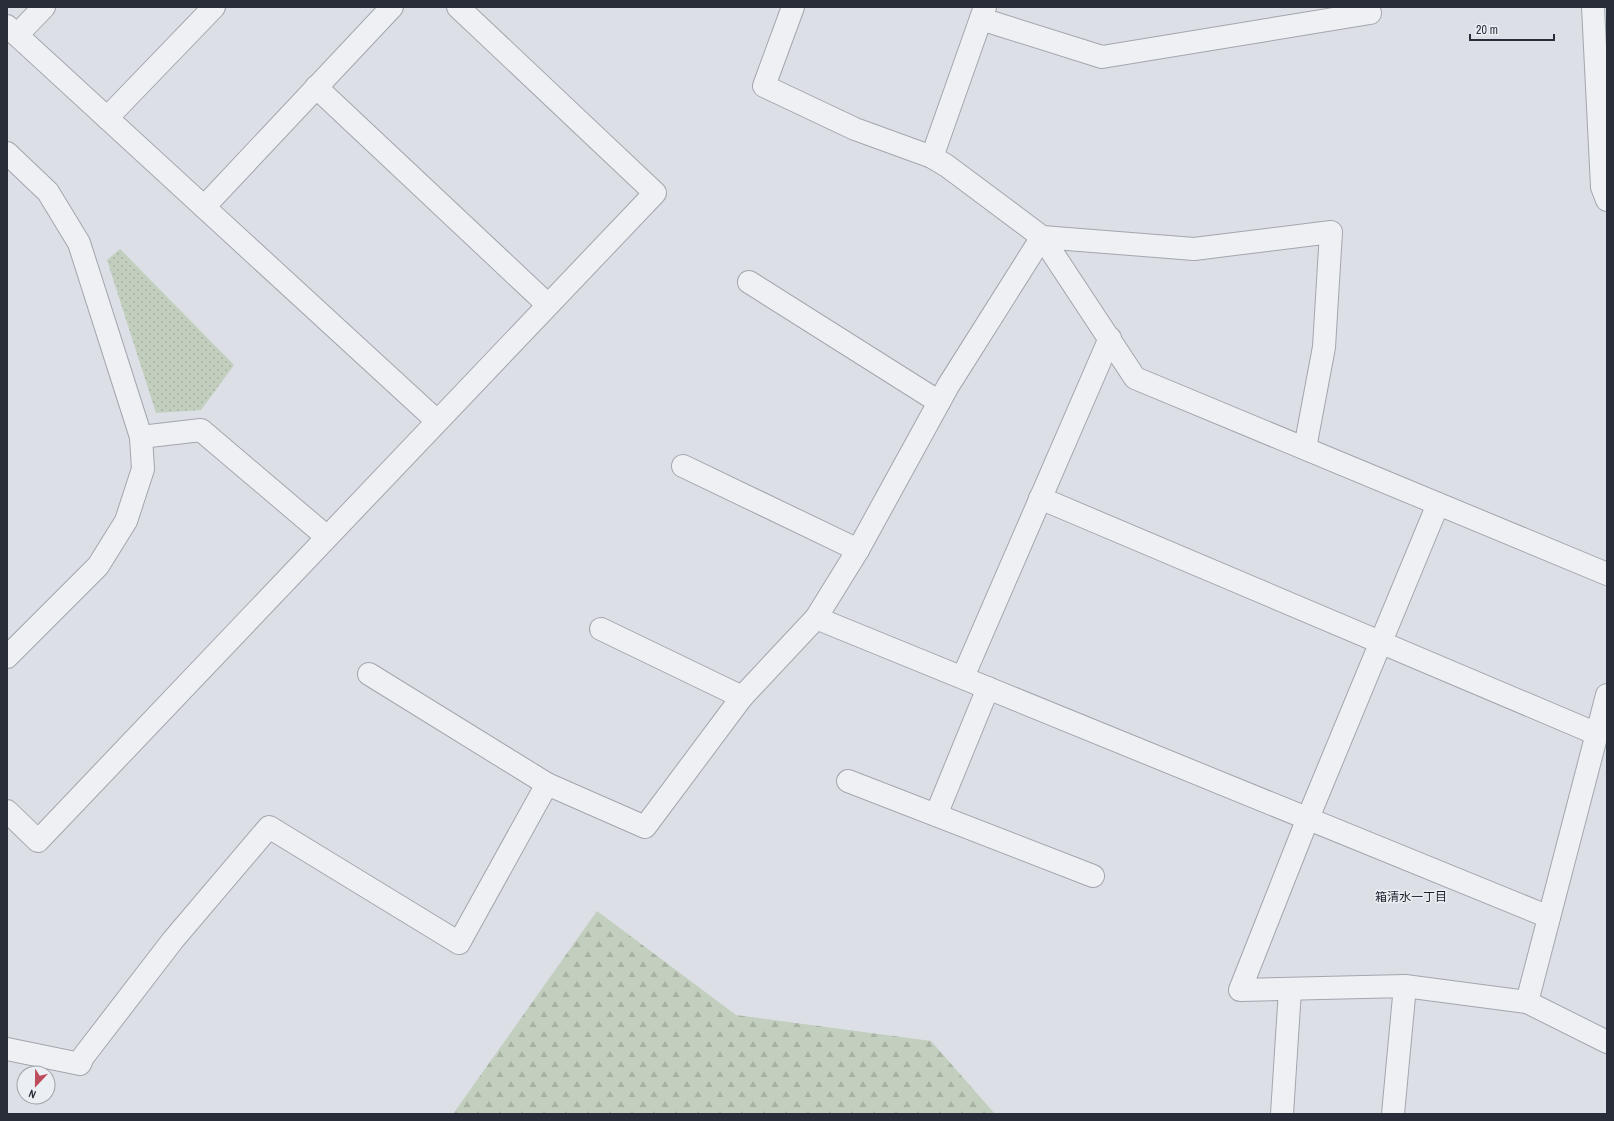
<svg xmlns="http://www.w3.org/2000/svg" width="1614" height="1121" viewBox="0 0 1614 1121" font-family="'Archivo Narrow','Noto Sans JP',sans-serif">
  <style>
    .forest { fill: url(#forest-firs) }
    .park { fill: url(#park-dots) }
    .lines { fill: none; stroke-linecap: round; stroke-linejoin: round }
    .street-casing { stroke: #a2a6ae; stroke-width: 24 }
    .street { stroke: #eef0f3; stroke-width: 22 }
    .labels { text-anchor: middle; stroke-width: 3; stroke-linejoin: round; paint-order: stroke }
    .neighbourhood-label { font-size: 12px; fill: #1a1f2a; stroke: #ebeef3 }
  </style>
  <defs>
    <pattern id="forest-firs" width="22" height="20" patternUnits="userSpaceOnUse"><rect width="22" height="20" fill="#c2cebe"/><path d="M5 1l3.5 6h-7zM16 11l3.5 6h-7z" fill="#a7b1a4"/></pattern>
    <pattern id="park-dots" width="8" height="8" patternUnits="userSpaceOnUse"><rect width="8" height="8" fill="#c2cebe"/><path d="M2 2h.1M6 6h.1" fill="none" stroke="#a7b1a4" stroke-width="1.8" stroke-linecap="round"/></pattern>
  </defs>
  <rect width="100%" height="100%" fill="#dcdfe5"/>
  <polygon class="forest" points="597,911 736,1015 931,1041 995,1114 453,1114"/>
  <polygon class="park" points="120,249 234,365 201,410 156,413 107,260"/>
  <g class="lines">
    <defs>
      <g id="street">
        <polyline points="793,7 764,86 855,129 932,157 947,166 1042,237 1135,378 1607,574"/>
        <polyline points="1593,7 1602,187 1607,200"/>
        <polyline points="981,19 1102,57 1370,13"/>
        <polyline points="7,26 437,421"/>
        <polyline points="17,35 44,7"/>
        <polyline points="316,87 548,305"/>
        <polyline points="107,118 214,7"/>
        <polyline points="7,153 48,192 79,243 141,437 201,430 327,537"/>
        <polyline points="932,157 985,7"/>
        <polyline points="204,207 392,7"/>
        <polyline points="1042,237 1194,249 1331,232 1324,347 1305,448"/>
        <polyline points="749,282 939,402"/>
        <polyline points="683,466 858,550"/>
        <polyline points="1040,498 1597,734"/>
        <polyline points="816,618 1549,917"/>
        <polyline points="601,629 742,697"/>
        <polyline points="7,657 98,566 126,521 143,469 141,437"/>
        <polyline points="369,674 547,784"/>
        <polyline points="963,677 1110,338"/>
        <polyline points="848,781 1093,876"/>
        <polyline points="7,811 38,841 655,193 458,7"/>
        <polyline points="936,815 988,688"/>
        <polyline points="1405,986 1527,1002 1607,1042"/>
        <polyline points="1527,1002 1607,695"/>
        <polyline points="7,1049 80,1064 83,1057 173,940 269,827 459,943 547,784 645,827 742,697 816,618 858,550 948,386 1042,237"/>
        <polyline points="1282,1114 1290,990"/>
        <polyline points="1393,1114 1405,986 1240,990 1308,818 1438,504"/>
      </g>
    </defs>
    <use href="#street" class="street-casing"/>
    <use href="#street" class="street"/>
  </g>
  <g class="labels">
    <g class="neighbourhood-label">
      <text x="1411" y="901">箱清水一丁目</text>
    </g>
  </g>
  <rect width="1614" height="1121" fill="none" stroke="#282d39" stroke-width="16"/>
  <g transform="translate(36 1085) rotate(202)"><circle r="19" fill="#ebeef3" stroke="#9da1a9"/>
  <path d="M0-3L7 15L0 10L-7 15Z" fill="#be4d5b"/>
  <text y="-6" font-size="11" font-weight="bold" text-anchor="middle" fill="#282d39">N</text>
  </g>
  <path d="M1470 34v6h84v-6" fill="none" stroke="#282d39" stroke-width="2"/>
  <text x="1476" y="34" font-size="12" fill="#282d39" stroke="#ebeef3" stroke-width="3" paint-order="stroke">20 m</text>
</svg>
